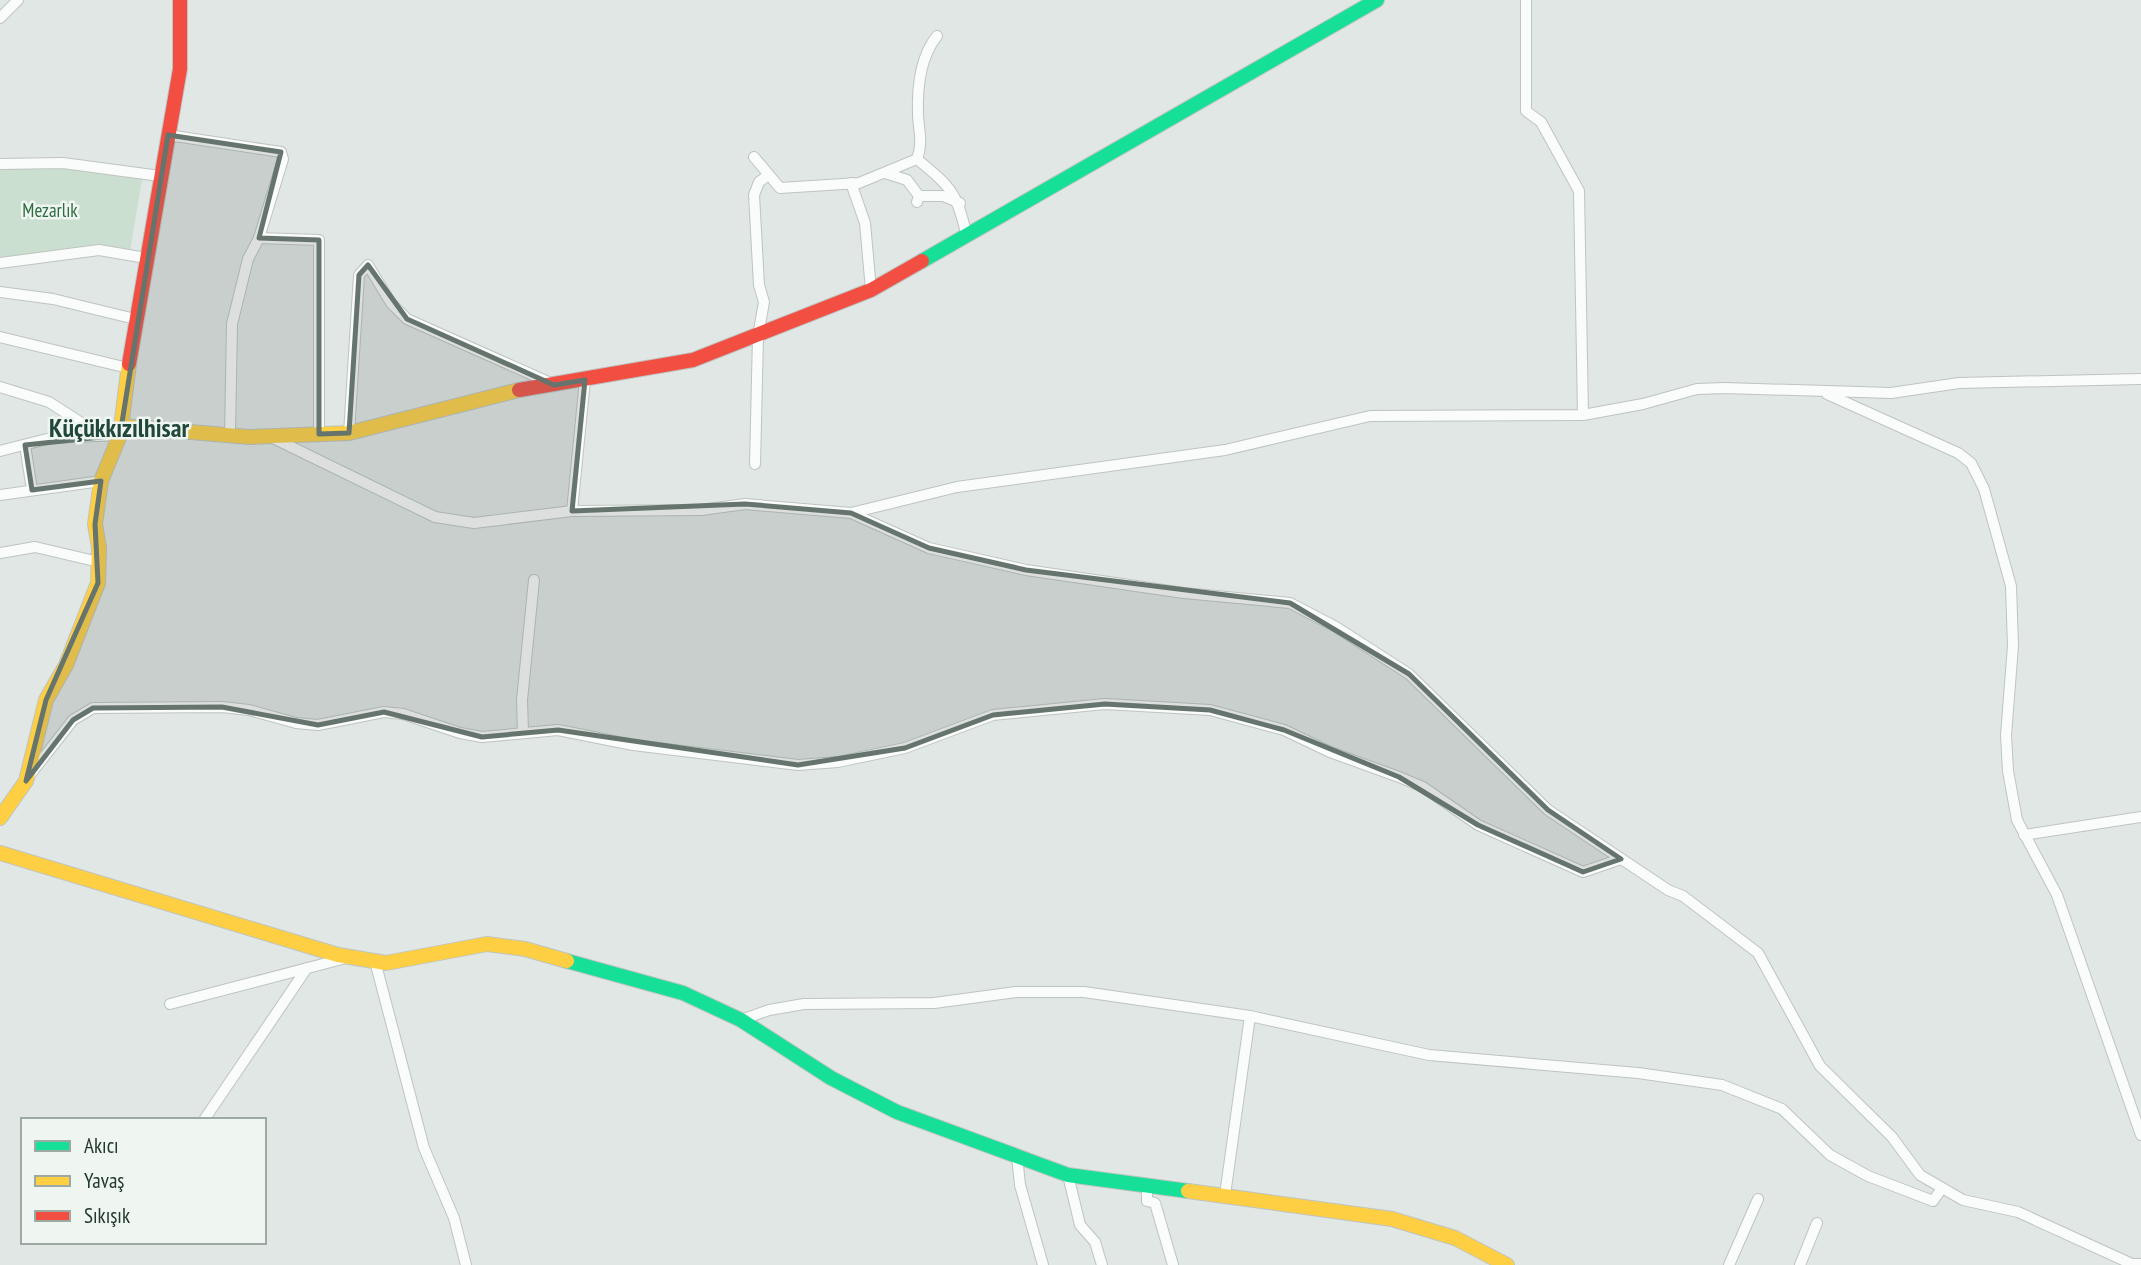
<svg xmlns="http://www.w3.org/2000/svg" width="2141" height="1265" viewBox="0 0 2141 1265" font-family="'PT Sans Narrow',sans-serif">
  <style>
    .green { fill: #cbdfd0 }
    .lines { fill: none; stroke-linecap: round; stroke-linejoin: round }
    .street-casing { stroke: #bec4c1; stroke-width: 12 }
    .fast-casing { stroke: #bec4c1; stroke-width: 16 }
    .slow-casing { stroke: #bec4c1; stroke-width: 16 }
    .jam-casing { stroke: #bec4c1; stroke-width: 16 }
    .street { stroke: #fafbfb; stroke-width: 10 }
    .fast { stroke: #16e098; stroke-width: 14 }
    .slow { stroke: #ffcf43; stroke-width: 14 }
    .jam { stroke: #f24e42; stroke-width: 14 }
    .marked { fill: #65756e; fill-opacity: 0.2; stroke: #65756e; stroke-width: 5; stroke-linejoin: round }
    .labels { text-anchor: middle; stroke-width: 5; stroke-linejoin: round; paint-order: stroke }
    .park-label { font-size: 19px; fill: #306b41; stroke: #eff6f2 }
    .district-label { font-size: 26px; font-weight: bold; fill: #20473a; stroke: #eff6f2 }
  </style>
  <rect width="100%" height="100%" fill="#e1e7e4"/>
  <polygon class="green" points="66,166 143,174 130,251 0,260 0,167"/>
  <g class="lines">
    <defs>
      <g id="street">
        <polyline points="1526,0 1526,111 1541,122 1579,191 1583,415"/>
        <polyline points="0,18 18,0"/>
        <path d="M 937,36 C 920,57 917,88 918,115 C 919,132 923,144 917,159 C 952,188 957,193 967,237"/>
        <polyline points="168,135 281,152 283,159 259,238 248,259 232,324 230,435"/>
        <polyline points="754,157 780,188 859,183 917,159"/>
        <polyline points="0,164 63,163 160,176"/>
        <polyline points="885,173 907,180 919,196"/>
        <polyline points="851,183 865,223 871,290"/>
        <polyline points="917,202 919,196 943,196 960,203"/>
        <polyline points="259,238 319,240 319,434"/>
        <polyline points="0,263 99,250 146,258"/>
        <polyline points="0,292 53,299 135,319"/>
        <polyline points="0,337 128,368"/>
        <polyline points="0,387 49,402 100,435"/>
        <polyline points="1827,394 1958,453 1971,463 1984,489 2011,586 2013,646 2006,735 2008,771 2017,820 2057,895 2141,1135"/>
        <polyline points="349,433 359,275 368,265 391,303 407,319 553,384"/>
        <polyline points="271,437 435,517 474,523 572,511 701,510 745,504 851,513 957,487 1225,450 1370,416 1583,415 1643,404 1697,389 1724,388 1891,393 1959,383 2141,379"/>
        <polyline points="25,445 32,490"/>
        <polyline points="0,451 51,438 120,435"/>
        <polyline points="755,464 758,336 764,302 759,285 754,195 759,182 767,176"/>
        <polyline points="0,495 101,481"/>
        <polyline points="572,511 585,380"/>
        <polyline points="851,513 929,548 1026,570 1184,593 1290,603 1336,627 1409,674 1548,810 1668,890 1683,896 1758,953 1820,1066 1892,1137 1920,1175 1963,1200 2018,1212 2132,1264 2141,1264"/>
        <polyline points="0,553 35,547 99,562"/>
        <polyline points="523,733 522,700 534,580"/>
        <polyline points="29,776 73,720 93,708 222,707 249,710 296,723 318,725 384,712 403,714 460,733 482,737 558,730 633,745 798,765 838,762 905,748 993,715 1105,704 1210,710 1284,730 1330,752 1399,777 1423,787 1478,825 1583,872 1621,859"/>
        <polyline points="2024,835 2141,817"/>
        <polyline points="375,961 424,1148 454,1218 466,1265"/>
        <polyline points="170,1004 346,958"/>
        <polyline points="741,1020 769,1010 804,1004 934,1003 1016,992 1084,992 1250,1016 1429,1055 1638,1073 1722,1085 1782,1109 1830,1155 1868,1176 1933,1201 1942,1188"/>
        <polyline points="204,1120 307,968"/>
        <polyline points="1017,1156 1020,1185 1043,1265"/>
        <polyline points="1068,1175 1080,1225 1095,1242 1102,1265"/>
        <polyline points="1147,1185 1147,1201 1155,1203 1173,1265"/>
        <polyline points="1225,1195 1250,1016"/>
        <polyline points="1729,1265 1758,1199"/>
        <polyline points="1800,1265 1817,1223"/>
      </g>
      <g id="fast">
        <polyline points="922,261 1377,0"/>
        <polyline points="567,961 683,993 741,1020 831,1078 897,1112 1068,1175 1188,1191"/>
      </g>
      <g id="slow">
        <polyline points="121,426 249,437 349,433 519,390"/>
        <polyline points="0,818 26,781 46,700 66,665 98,583 99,548 95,524 101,481 120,435 129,364"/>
        <polyline points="0,853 338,955 386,963 487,944 525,949 567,961"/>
        <polyline points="1188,1191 1392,1219 1455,1238 1507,1265"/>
      </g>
      <g id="jam">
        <polyline points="129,364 180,69 180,0"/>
        <polyline points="519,390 693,360 871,290 922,261"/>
      </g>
    </defs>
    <use href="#street" class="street-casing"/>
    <use href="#fast" class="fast-casing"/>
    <use href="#slow" class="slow-casing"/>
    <use href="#jam" class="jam-casing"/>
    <use href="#street" class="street"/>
    <use href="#fast" class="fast"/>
    <use href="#slow" class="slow"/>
    <use href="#jam" class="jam"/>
  </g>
  <path class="marked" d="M 168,135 L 281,152 L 259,238 L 319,240 L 319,434 L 349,433 L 359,275 L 368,265 L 407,319 L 554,385 L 585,380 L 572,511 L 745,504 L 851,513 L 929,548 L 1026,570 L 1290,603 L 1409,674 L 1548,810 L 1621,859 L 1583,872 L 1478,825 L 1399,777 L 1284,730 L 1210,710 L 1105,704 L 993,715 L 905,748 L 798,765 L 558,730 L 482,737 L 384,712 L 318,725 L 222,707 L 93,708 L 73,720 L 26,781 L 46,700 L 98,583 L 95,524 L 101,481 L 32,490 L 25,445 L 120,435 Z"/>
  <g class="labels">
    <g class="park-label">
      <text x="50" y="217">Mezarlık</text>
    </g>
    <g class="district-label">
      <text x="119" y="437">Küçükkızılhisar</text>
    </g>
  </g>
  <rect x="21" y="1118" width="245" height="126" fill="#eff6f2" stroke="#9daaa4" stroke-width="2"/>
  <rect x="35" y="1141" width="35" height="10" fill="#16e098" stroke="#9daaa4" stroke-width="2"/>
  <text x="84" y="1153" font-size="21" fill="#22372f">Akıcı</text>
  <rect x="35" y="1176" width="35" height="10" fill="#ffcf43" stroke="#9daaa4" stroke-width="2"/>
  <text x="84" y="1188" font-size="21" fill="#22372f">Yavaş</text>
  <rect x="35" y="1211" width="35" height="10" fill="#f24e42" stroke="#9daaa4" stroke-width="2"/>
  <text x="84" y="1223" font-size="21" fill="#22372f">Sıkışık</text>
</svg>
